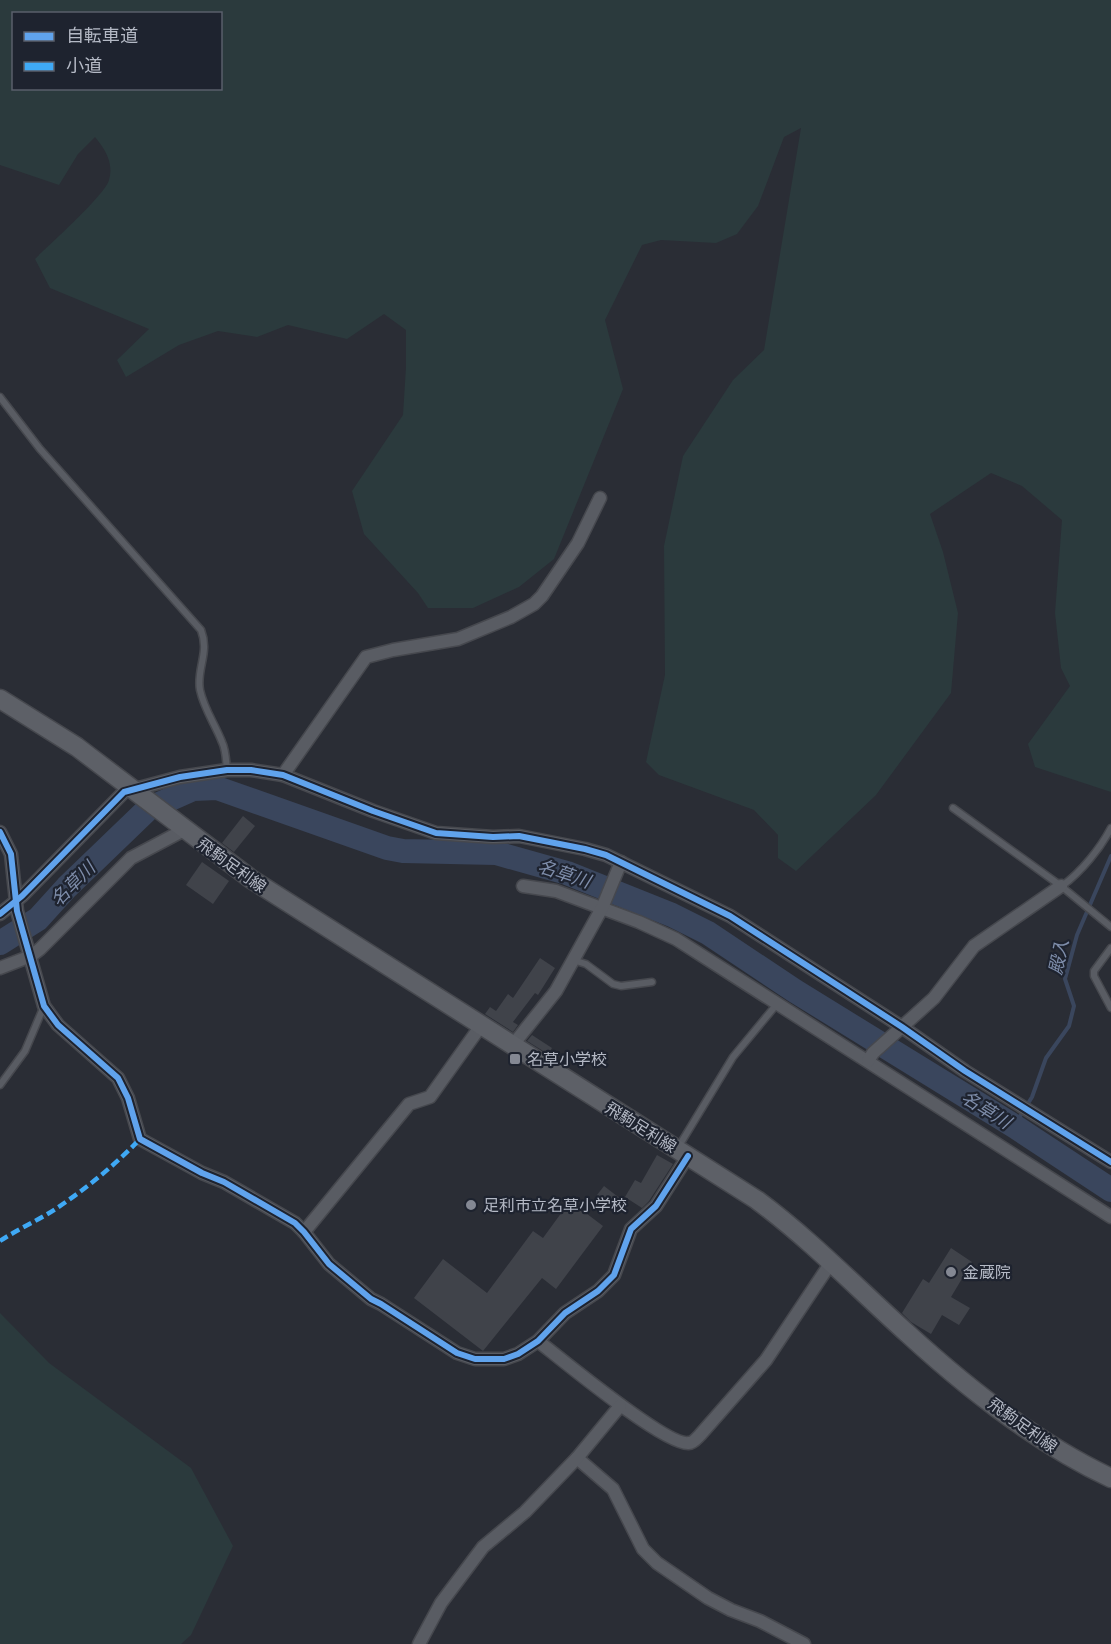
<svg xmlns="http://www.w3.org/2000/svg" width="1111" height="1644" viewBox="0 0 1111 1644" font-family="Karla,'Noto Sans JP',sans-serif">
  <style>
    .green { fill: #2b3a3d; fill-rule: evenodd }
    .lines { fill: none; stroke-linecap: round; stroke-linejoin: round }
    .stream { stroke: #3a465d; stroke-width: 4 }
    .river { stroke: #3a465d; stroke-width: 24 }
    .building { fill: #40434a }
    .service-casing { stroke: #46484e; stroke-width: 9 }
    .minor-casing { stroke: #46484e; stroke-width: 15 }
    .secondary-casing { stroke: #46484e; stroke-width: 21 }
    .service { stroke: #595c63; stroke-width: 6 }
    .minor { stroke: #595c63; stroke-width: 12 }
    .secondary { stroke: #5d6067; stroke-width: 18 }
    .quiet { stroke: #3fa9f5; stroke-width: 4.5; stroke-dasharray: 9 4.5; stroke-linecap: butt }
    .cycleway-casing { stroke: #1e232f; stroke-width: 10 }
    .cycleway { stroke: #60a3ed; stroke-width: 6 }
    .poi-dot { fill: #848893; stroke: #1e232f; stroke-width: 2 }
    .labels { text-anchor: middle; stroke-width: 4.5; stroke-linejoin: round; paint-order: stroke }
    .street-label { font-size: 16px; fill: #b4b9c5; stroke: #1e232f }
    .poi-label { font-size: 16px; fill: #b4b9c5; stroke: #1e232f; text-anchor: start }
    .water-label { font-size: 18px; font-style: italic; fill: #7e8daa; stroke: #1e232f }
  </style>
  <rect width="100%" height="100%" fill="#2a2d35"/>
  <g class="green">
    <path d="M 0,0 L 1111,0 L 1111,792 L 1035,767 L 1028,744 L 1070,686 L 1061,668 L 1055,613 L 1062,520 L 1022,486 L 991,473 L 930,514 L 943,552 L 958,613 L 951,693 L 876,795 L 796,871 L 778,858 L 778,835 L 754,810 L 659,775 L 646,762 L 665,675 L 664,546 L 683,456 L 733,380 L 764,350 L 801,128 L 784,137 L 758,206 L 737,234 L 716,243 L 661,240 L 642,245 L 605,320 L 623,389 L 554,559 L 519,587 L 473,608 L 428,608 L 418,593 L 364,534 L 352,491 L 403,415 L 406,367 L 406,330 L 384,314 L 347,339 L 288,325 L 257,337 L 218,331 L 179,345 L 126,377 L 117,360 L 149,329 L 50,288 L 35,259 C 48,246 106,194 109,180 C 114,163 105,149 95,137 L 78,154 L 59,185 L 0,165 ZM 14,14 L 220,14 L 220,88 L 14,88 Z"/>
    <polygon points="0,1313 49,1363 191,1468 233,1546 191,1635 181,1644 0,1644"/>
  </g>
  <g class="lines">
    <polyline class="stream" points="1014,1126 1032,1097 1046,1058 1069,1026 1074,1006 1065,979 1077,935 1111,856"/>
    <polyline class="river" points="0,943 38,919 67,887 148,809 193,789 217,788 387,848 403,851 496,853 567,873 672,915 708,933 795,991 1014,1126 1111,1190"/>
  </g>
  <g class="building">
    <polygon points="243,816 255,826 234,852 222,843"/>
    <polygon points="202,862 229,881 213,904 186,885"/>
    <polygon points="540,958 555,968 538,995 535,993 513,1022 518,1025 513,1032 485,1014 490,1007 496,1011 508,994 513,998"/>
    <polygon points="532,1035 552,1048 548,1054 527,1041"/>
    <polygon points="657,1155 673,1164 649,1201 642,1208 625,1197 635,1180 641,1183"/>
    <polygon points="604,1186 626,1203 620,1212 597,1195"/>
    <polygon points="570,1201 603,1226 556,1289 542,1278 483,1351 414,1298 443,1259 487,1293 533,1231 543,1238"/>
    <polygon points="951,1248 972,1262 951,1297 970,1308 959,1325 942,1315 931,1334 911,1322 902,1313 923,1279 929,1283"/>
  </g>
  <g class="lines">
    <defs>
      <g id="service">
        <path d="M 0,397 L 40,449 L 201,630 C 210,653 196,669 200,690 C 204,709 215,724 222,742 C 226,750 226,760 227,770"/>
        <polyline points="953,808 1061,886 1111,927"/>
        <path d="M 1062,886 C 1081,872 1100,849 1111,828"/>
        <polyline points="1111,948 1094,971 1094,976 1111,1008"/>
        <polyline points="573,960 586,964 613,984 621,986 652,982"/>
        <polyline points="0,1085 25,1051 44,1006"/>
        <polyline points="679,1146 733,1057 777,1004"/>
      </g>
      <g id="minor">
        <polyline points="283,775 366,657 393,650 458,639 511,617 534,604 542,596 578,543 600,498"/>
        <polyline points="0,832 11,854 17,911 44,1006 58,1025 118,1078 128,1098 140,1139 202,1173 224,1182 295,1223 304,1232 329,1264 371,1299 381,1304 457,1353 475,1359 504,1359 518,1354 538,1341 565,1313 598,1291 614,1275 631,1229 656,1206 688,1156"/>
        <polyline points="523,886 556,891 639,922 676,939 1111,1217"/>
        <polyline points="0,914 22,896 124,792 180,777 227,770 251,770 283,775 373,811 436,833 493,837 519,836 585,849 606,855 730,916 902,1027 965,1071 1111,1162"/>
        <polyline points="0,968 31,956 40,949 131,858 184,830"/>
        <polyline points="512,1046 556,991 602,908 621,862"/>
        <polyline points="868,1061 873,1053 934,998 974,946 1061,886"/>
        <polyline points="304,1232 409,1104 430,1097 480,1027"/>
        <path d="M 538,1341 C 560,1358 667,1447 689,1443 C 693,1443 697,1438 700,1435 L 766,1360 L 832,1261"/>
        <polyline points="577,1458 613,1489 643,1549 657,1563 708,1598 731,1610 760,1621 804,1644"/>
        <polyline points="419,1644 441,1603 483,1547 525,1512 577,1458 620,1406"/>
      </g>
      <path id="secondary" d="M 0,699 L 77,747 L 251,879 L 757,1200 C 811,1240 857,1288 907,1333 C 968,1389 1036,1443 1111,1478"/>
    </defs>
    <use href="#service" class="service-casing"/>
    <use href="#minor" class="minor-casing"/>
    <use href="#secondary" class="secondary-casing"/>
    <use href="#service" class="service"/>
    <use href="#minor" class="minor"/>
    <use href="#secondary" class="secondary"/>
    <path class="quiet" d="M 0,1241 C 18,1229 39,1220 57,1208 C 87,1188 115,1165 140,1139"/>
    <defs>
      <g id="cycleway">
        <polyline points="0,832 11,854 17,911 44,1006 58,1025 118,1078 128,1098 140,1139 202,1173 224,1182 295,1223 304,1232 329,1264 371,1299 381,1304 457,1353 475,1359 504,1359 518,1354 538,1341 565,1313 598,1291 614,1275 631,1229 656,1206 688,1156"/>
        <polyline points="0,914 22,896 124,792 180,777 227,770 251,770 283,775 373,811 436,833 493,837 519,836 585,849 606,855 730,916 902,1027 965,1071 1111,1162"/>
      </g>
    </defs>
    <use href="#cycleway" class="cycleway-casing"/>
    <use href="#cycleway" class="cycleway"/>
  </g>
  <g class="poi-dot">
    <rect x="509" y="1053" width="12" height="12" rx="3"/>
    <circle cx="471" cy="1205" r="6"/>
    <circle cx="951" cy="1272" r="6"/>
  </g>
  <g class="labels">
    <g class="street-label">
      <text transform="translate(232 865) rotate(36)" y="6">飛駒足利線</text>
      <text transform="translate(641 1127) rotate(32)" y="6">飛駒足利線</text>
      <text transform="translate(1023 1425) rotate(36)" y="6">飛駒足利線</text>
    </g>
    <g class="poi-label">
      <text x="527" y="1065">名草小学校</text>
      <text x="483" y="1211">足利市立名草小学校</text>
      <text x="963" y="1278">金蔵院</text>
    </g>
    <g class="water-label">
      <text transform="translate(564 874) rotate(18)" y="6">名草川</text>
      <text transform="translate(73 884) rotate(-45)" y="6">名草川</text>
      <text transform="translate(1059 957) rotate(-78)" y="6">殿入</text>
      <text transform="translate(986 1110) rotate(32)" y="6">名草川</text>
    </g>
  </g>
  <rect x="12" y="12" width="210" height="78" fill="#1e232f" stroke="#5a5f6b" stroke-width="1.5"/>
  <rect x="24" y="32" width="30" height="9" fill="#60a3ed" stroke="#5a5f6b" stroke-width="1.5"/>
  <text x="66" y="42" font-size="18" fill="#b4b9c5">自転車道</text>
  <rect x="24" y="62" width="30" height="9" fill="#3fa9f5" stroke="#5a5f6b" stroke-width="1.5"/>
  <text x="66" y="72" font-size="18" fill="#b4b9c5">小道</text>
</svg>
